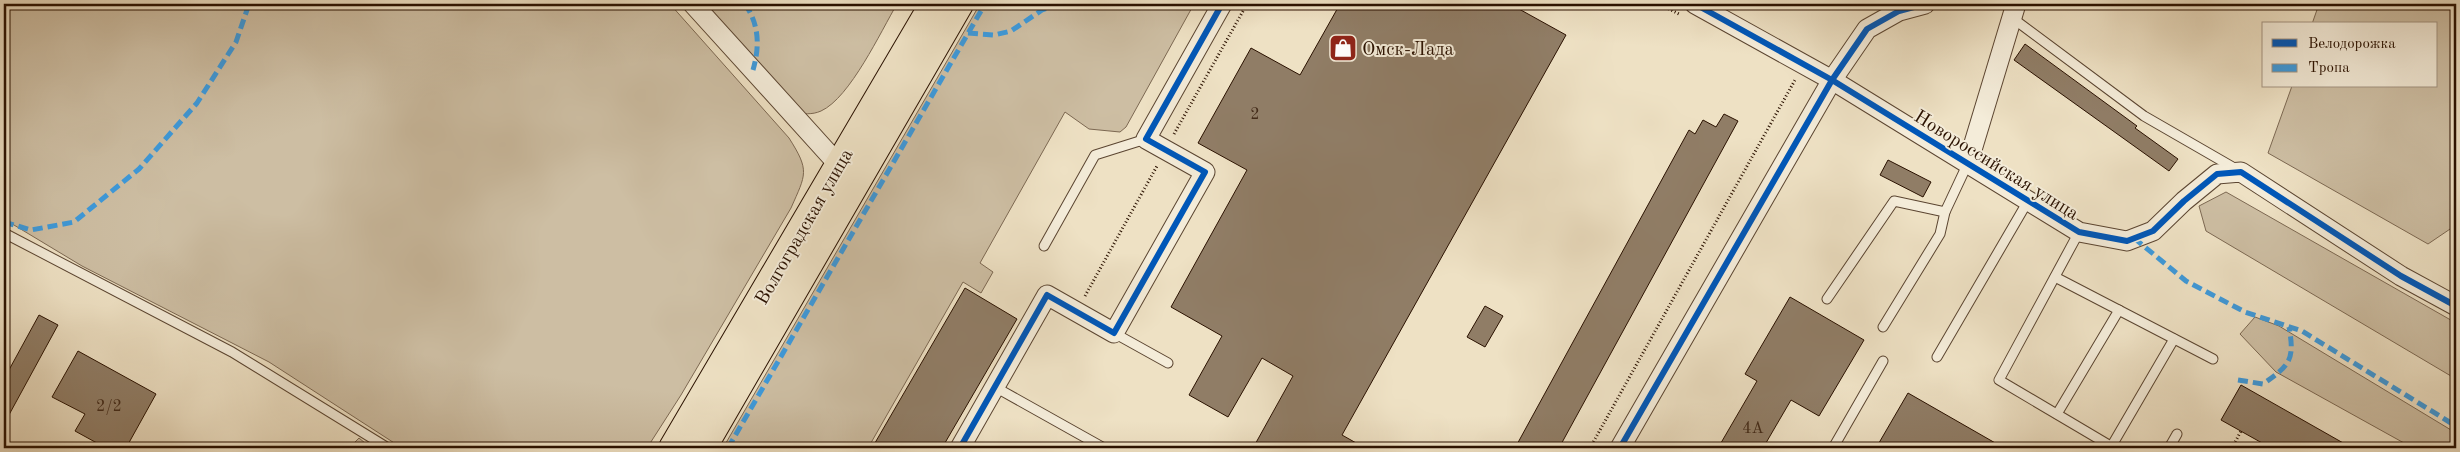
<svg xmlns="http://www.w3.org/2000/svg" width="2460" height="452" viewBox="0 0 2460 452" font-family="'Old Standard TT',serif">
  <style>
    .green { fill: #cdbea3; stroke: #7c6852 }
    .building { fill: #907d66; stroke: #2a1100 }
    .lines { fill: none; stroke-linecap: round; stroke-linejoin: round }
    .service-casing { stroke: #5b4531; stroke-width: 11 }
    .minor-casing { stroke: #5b4531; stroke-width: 21 }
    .primary-casing { stroke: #2a1100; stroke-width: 30 }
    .path { stroke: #2a1100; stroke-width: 3; stroke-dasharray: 1 2.5; stroke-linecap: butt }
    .service { stroke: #f4ecd9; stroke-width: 9 }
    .minor { stroke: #f4ecd9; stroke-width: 19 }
    .primary { stroke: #eee1c4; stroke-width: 28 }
    .quiet { stroke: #3d9adc; stroke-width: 5; stroke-dasharray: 10 5; stroke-linecap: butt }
    .cycleway-casing { stroke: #f4ecd9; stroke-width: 9 }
    .cycleway { stroke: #0057b8; stroke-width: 6 }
    .labels { text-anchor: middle; stroke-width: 4; stroke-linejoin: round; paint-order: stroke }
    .number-label { font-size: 16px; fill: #442c1a }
    .poi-label { font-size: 19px; fill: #2a1100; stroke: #f4ecd9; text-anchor: start }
    .street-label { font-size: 19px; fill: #2a1100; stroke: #f4ecd9 }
  </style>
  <rect width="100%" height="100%" fill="#eee1c4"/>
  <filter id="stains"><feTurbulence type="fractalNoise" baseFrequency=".004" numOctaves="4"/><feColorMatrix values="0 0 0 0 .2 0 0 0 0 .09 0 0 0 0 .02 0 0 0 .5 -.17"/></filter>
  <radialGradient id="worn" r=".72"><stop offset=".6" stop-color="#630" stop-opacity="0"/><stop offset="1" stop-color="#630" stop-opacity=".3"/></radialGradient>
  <g class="green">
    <path d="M 4,4 L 670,4 L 789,138 C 810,171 806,174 791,208 L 681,395 L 647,448 L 402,448 L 269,362 L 82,266 L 4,219 Z"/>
    <path d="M 698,4 L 897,4 C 881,31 850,98 821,111 C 812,115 803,114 794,112 Z"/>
    <polygon points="980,4 1194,4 1126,127 1120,132 1089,129 1065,112 980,263 993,272 981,293 963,282 868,448 723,448"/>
    <polygon points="2319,4 2456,4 2456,225 2428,244 2268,153 2292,86 2436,86 2436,24 2312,24"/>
    <polygon points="2226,192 2456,323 2456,379 2206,231 2199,206"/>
    <polygon points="2255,317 2279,326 2456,433 2456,448 2413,448 2276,372 2240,334"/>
    <polygon points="359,438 371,448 349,448"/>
  </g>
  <g class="building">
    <polygon points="1340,4 1510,4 1566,35 1342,435 1365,448 1253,448 1293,376 1262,358 1228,417 1189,395 1222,336 1171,307 1247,170 1198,143 1251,48 1300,75"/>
    <polygon points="2025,44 2137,126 2135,128 2178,159 2169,171 2014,60"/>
    <polygon points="1724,114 1738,121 1559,448 1515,448 1689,130 1695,134 1703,120 1716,127"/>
    <polygon points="1888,160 1931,182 1923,197 1880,175"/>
    <polygon points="965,288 1017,319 942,448 872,448"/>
    <polygon points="1790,297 1864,340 1819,416 1791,400 1763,448 1718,448 1757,381 1745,374"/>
    <polygon points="1485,306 1503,316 1485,347 1467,337"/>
    <polygon points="39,315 58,325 4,424 4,379"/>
    <polygon points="78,351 156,394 126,448 106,448 75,431 85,414 52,397"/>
    <polygon points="2241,385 2352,448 2271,448 2221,420"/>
    <polygon points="1908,393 2004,448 1876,448"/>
  </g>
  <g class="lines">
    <defs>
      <g id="service">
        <polyline points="2011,17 2144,116 2236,169"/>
        <polyline points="2079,232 1999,380 2114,448"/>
        <polyline points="4,233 232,352 388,448"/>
        <polyline points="1044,246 1095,155 1146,139"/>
        <polyline points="2055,277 2213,359"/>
        <polyline points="1827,299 1894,201 1945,212"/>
        <polyline points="1883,327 1940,234 1945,212 1968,163"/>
        <polyline points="1114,333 1168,363"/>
        <polyline points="1937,357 2028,201"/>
        <polyline points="995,387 1104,448"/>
        <polyline points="2057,414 2119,310"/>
        <polyline points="2111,447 2174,339"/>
        <polyline points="1833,448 1883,361"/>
        <polyline points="2169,448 2177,434"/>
      </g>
      <g id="minor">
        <polyline points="693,4 846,173"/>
        <polyline points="1695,4 1832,80 2079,232 2127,241 2153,231 2184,201 2217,174 2241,172 2401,276 2456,306"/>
        <polyline points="1968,163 2016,4"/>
        <polyline points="960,448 1047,295 1114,333 1205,172 1146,139 1222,4"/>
        <polyline points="1620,448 1832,80 1867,29 1899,11 1925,4"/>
      </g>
      <g id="primary">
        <polyline points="673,448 934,4"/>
        <polyline points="702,448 959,4"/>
      </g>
    </defs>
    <use href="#service" class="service-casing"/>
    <use href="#minor" class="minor-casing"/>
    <use href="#primary" class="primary-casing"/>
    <g class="path">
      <polyline points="1659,4 1679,14"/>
      <polyline points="1174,134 1247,4"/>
      <polyline points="1085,296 1157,166"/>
      <polyline points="1590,448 1795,80"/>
      <polyline points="2232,448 2241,431"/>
    </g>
    <use href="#service" class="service"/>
    <use href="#minor" class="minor"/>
    <use href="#primary" class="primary"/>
    <g class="quiet">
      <path d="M 745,4 C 759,24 760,46 753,70"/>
      <polyline points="968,33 994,35 1011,31 1042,10 1058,4"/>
      <polyline points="4,222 31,230 74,222 139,169 197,103 236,42 249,4"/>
      <polyline points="2134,238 2186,281 2245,312 2302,331 2451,423"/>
      <path d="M 2238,380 L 2263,384 C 2290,365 2295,360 2289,327"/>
      <polyline points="728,448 985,4"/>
    </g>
    <defs>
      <g id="cycleway">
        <polyline points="1695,4 1832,80 2079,232 2127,241 2153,231 2184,201 2217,174 2241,172 2401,276 2456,306"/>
        <polyline points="960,448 1047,295 1114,333 1205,172 1146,139 1222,4"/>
        <polyline points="1620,448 1832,80 1867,29 1899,11 1925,4"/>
      </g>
    </defs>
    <use href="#cycleway" class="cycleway-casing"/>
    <use href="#cycleway" class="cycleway"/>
  </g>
  <defs>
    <symbol id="shop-square" viewBox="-11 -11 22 22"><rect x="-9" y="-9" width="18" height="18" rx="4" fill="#8f2418" stroke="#f4ecd9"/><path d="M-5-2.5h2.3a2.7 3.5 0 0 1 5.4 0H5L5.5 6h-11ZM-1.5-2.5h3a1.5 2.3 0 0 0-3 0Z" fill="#fff"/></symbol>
  </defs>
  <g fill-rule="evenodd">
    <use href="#shop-square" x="1327" y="32" width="32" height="32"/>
  </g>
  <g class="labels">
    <g class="number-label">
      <text x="1255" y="119">2</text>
      <text x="109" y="411">2/2</text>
      <text x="1753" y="433">4А</text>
    </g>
    <g class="poi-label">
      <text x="1362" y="55">Омск-Лада</text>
    </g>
    <g class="street-label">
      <text transform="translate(1997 164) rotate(32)" y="7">Новороссийская улица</text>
      <text transform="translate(803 226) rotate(-60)" y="7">Волгоградская улица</text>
    </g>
  </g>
  <rect width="2460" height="452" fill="none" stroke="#eee1c4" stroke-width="20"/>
  <rect x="5" y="5" width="2450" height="442" fill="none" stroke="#2a1100" stroke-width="2.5"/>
  <rect x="10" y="10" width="2440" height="432" fill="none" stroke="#2a1100"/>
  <rect x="2262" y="22" width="175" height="65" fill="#f4ecd9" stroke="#a39482"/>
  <rect x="2272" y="39" width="25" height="8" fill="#0057b8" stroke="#a39482"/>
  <text x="2308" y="48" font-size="15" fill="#2a1100">Велодорожка</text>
  <rect x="2272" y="64" width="25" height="8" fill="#3d9adc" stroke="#a39482"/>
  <text x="2308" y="72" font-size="15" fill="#2a1100">Тропа</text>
  <rect width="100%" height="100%" filter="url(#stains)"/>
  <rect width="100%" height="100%" fill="url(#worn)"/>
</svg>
